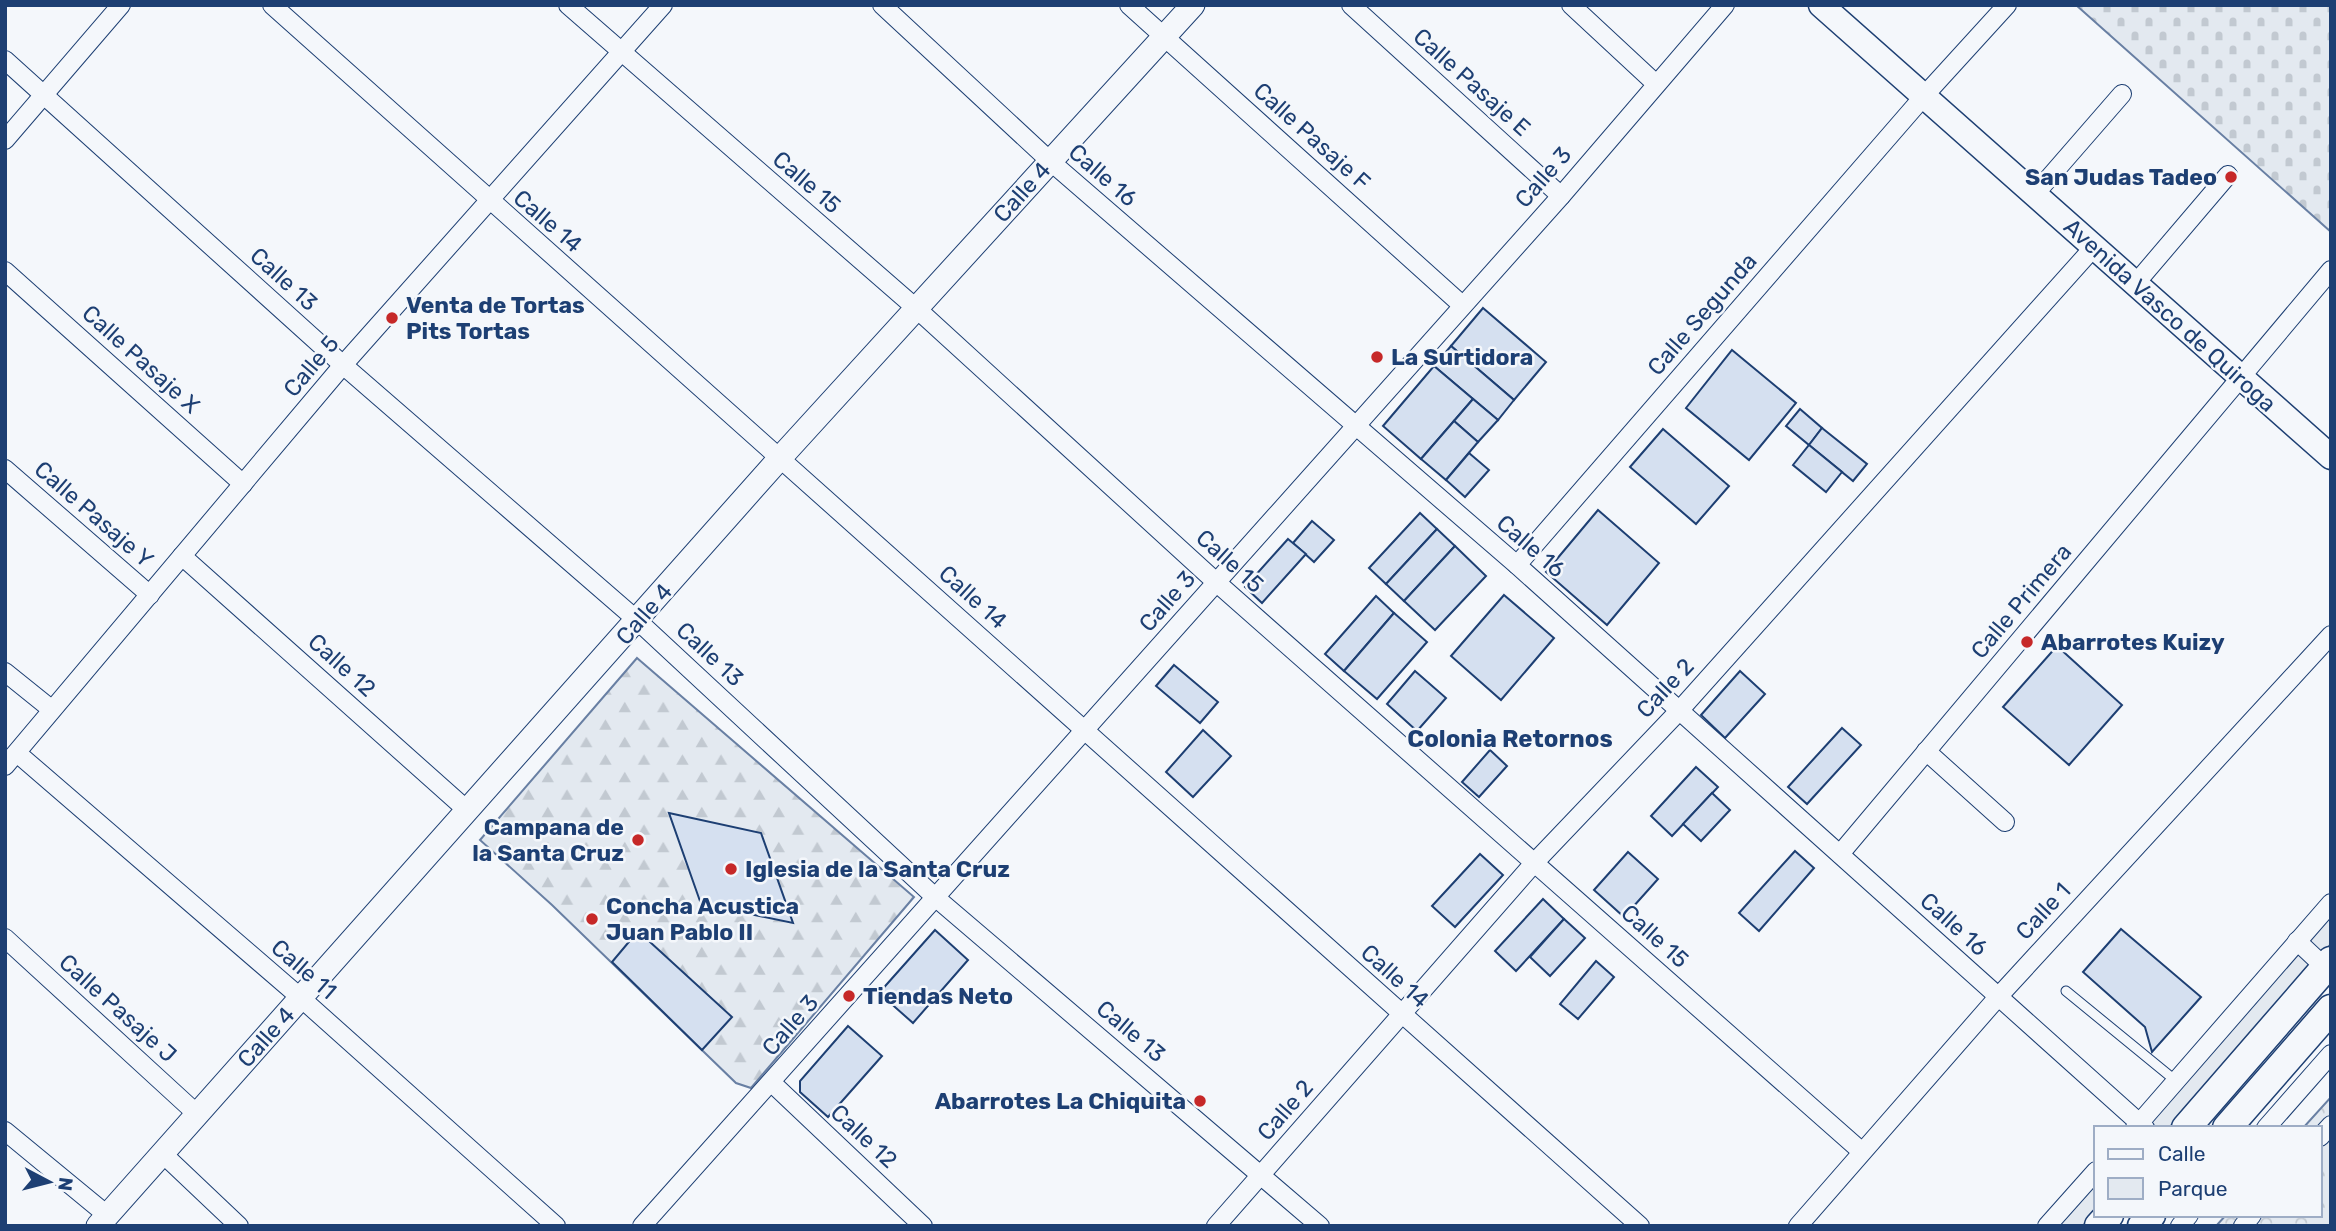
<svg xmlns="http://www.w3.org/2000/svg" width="2336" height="1231" viewBox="0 0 2336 1231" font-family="Rubik,sans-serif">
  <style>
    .green { fill: #e3e9f0; stroke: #687fa3; stroke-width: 2 }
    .forest { fill: url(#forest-firs); stroke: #687fa3; stroke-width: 2 }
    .cemetery { fill: url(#cemetery-stones); stroke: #687fa3; stroke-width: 2 }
    .park { fill: url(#park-crowns); stroke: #687fa3; stroke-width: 2 }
    .building { fill: #d5e0f0; stroke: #1d3f73; stroke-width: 2 }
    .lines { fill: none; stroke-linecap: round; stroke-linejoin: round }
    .service-casing { stroke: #1d3f73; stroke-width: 11 }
    .minor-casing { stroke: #1d3f73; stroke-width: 20 }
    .tertiary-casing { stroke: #1d3f73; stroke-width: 25 }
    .secondary-casing { stroke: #1d3f73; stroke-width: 27 }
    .primary-casing { stroke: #1d3f73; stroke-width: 31 }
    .service { stroke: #f4f7fb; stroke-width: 9 }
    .minor { stroke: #f4f7fb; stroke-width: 18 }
    .tertiary { stroke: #f4f7fb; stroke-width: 23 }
    .secondary { stroke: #f4f7fb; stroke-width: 24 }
    .primary { stroke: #f4f7fb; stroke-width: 28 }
    .poi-dot { fill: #c62828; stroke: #f4f7fb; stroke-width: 2.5 }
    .labels { text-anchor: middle; stroke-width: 5; stroke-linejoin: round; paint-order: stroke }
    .street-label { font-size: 23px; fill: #1d3f73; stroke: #f4f7fb }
    .poi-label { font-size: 23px; font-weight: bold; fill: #1d3f73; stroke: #f4f7fb; text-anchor: start }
    .neighbourhood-label { font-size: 24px; font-weight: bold; fill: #1d3f73; stroke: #f4f7fb }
  </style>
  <defs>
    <pattern id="forest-firs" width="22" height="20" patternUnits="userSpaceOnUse" patternTransform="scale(1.75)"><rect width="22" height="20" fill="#e3e9f0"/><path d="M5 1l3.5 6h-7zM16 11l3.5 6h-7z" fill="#c2c9d1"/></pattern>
    <pattern id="cemetery-stones" width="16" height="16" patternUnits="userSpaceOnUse" patternTransform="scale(1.75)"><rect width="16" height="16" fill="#e3e9f0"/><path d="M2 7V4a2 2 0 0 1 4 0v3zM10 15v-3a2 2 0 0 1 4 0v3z" fill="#c2c9d1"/></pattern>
    <pattern id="park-crowns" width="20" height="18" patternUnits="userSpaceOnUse" patternTransform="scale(1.75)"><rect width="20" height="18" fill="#e3e9f0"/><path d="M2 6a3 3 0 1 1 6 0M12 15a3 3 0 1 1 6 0" fill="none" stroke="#c2c9d1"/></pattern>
  </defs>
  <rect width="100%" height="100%" fill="#f4f7fb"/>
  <g class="green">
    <polygon points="2331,909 2331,944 2169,1128 2137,1128"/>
    <polygon points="2096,1174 2096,1211 2083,1226 2051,1226"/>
  </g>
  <polygon class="forest" points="637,658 914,897 751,1088 736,1083 552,905 480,840"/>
  <polygon class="cemetery" points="2076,5 2331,5 2331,232"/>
  <polygon class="park" points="2331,1097 2331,1226 2216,1226 2226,1215 2320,1215 2320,1128 2303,1128"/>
  <g class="building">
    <polygon points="1483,308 1546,362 1514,400 1451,346"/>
    <polygon points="1451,346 1514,400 1498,420 1434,366"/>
    <polygon points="1732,350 1796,403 1749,460 1686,408"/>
    <polygon points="1434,366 1473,399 1421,459 1383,426"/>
    <polygon points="1473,399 1498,420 1478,442 1454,421"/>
    <polygon points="1800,409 1822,428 1809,445 1786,426"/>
    <polygon points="1454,421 1478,442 1446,480 1421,459"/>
    <polygon points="1822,428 1867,464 1853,481 1809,445"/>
    <polygon points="1663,429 1729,486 1696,524 1630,467"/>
    <polygon points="1809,445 1842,472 1826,492 1793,465"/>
    <polygon points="1469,453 1489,470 1465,497 1446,480"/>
    <polygon points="1598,510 1659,563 1607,625 1546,572"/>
    <polygon points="1420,513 1437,529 1386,584 1369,568"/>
    <polygon points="1312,521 1334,540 1314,562 1293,543"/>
    <polygon points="1437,529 1455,546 1404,601 1386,584"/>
    <polygon points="1288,539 1306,554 1262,603 1245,587"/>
    <polygon points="1455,546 1486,576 1435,630 1404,601"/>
    <polygon points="1504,595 1554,638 1501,700 1451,656"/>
    <polygon points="1376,596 1394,613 1344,671 1325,654"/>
    <polygon points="1394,613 1427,642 1377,699 1344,671"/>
    <polygon points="2057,646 2122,705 2069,765 2003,707"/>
    <polygon points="1174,665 1218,702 1200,723 1156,686"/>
    <polygon points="1415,671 1446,698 1417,731 1387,704"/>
    <polygon points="1740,671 1765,694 1725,738 1701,715"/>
    <polygon points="1842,728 1861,745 1807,804 1788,787"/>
    <polygon points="1203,730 1231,756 1193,797 1166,772"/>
    <polygon points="1490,750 1507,766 1479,797 1462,782"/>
    <polygon points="1696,767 1718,787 1672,836 1651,816"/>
    <polygon points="1712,793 1730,810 1701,841 1683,824"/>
    <polygon points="669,813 761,833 793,923 701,904"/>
    <polygon points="1795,851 1814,868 1759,931 1739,913"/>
    <polygon points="1628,852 1658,879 1624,917 1594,890"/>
    <polygon points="1480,854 1503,875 1455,927 1432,906"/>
    <polygon points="1543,899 1564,919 1516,971 1495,951"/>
    <polygon points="1564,919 1585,938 1550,976 1530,957"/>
    <polygon points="2121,929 2201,997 2152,1052 2145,1027 2083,972"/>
    <polygon points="935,930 968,960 913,1023 879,993"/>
    <polygon points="638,931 732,1017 702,1050 612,962"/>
    <polygon points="1596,961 1614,977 1578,1019 1560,1004"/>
    <polygon points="848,1026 882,1056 828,1117 800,1092 800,1081"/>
  </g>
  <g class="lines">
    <defs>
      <polyline id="service" points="2066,991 2176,1081"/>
      <g id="minor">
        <polyline points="272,5 1640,1226"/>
        <polyline points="568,5 917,309 1216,582 1861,1151"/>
        <polyline points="882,5 1050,161 1517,565 2145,1128"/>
        <polyline points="1129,5 1462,305"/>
        <polyline points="1351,5 1561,196"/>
        <polyline points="1571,5 1655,83"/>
        <polyline points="5,60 343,365 638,621 935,897 1320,1226"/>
        <polyline points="5,140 121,5"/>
        <polyline points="2035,194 2122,94"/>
        <polyline points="5,271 243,484"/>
        <polyline points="2136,283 2228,175"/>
        <polyline points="5,469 150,595"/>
        <polyline points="182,556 468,811"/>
        <polyline points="1517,565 1924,96 2007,5"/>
        <polyline points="5,672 51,709"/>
        <polyline points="1926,751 2005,822"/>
        <polyline points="17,753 301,998 556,1226"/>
        <polyline points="5,766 343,365 663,5"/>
        <polyline points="1840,854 2331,270"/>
        <polyline points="5,938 197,1114"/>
        <polyline points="2297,941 2330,972"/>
        <polyline points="772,1083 923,1226"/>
        <polyline points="2135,1128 2331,903"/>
        <polyline points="2266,1128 2331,1054"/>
        <polyline points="5,1131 107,1215"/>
        <polyline points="2320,1137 2331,1125"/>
        <polyline points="162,1153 239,1226"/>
        <polyline points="642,1226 1561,196 1725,5"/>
        <polyline points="1216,1226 1535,862 1678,712 2094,247"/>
        <polyline points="1798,1226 1998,997 2331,635"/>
        <polyline points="2047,1226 2096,1171"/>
        <polyline points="2180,1226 2189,1215"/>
        <polyline points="2243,1226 2252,1215"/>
      </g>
      <polyline id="tertiary" points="98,1226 780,458 1193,5"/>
      <polyline id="secondary" points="1821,5 2331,457"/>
      <g id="primary">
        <polyline points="2186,1128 2331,961"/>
        <polyline points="2227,1128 2331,1009"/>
        <polyline points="2099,1226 2109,1215"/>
        <polyline points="2142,1226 2151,1215"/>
      </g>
    </defs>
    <use href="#service" class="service-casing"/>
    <use href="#minor" class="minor-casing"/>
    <use href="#tertiary" class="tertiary-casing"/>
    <use href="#secondary" class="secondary-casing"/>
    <use href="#primary" class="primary-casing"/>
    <use href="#service" class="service"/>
    <use href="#minor" class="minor"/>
    <use href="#tertiary" class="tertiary"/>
    <use href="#secondary" class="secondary"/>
    <use href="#primary" class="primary"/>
  </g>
  <g class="poi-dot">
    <circle cx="2231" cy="177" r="7"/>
    <circle cx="392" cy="318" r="7"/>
    <circle cx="1377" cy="357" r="7"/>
    <circle cx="2027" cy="642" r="7"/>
    <circle cx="638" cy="840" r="7"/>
    <circle cx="731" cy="869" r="7"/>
    <circle cx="592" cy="919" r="7"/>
    <circle cx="849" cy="996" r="7"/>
    <circle cx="1200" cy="1101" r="7"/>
  </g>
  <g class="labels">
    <g class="street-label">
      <text transform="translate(1472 82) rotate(42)" y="8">Calle Pasaje E</text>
      <text transform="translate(1312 136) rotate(42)" y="8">Calle Pasaje F</text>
      <text transform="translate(1103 175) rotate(41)" y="8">Calle 16</text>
      <text transform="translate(1543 177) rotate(-49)" y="8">Calle 3</text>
      <text transform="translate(807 182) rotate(41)" y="8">Calle 15</text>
      <text transform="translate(1022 192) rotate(-48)" y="8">Calle 4</text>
      <text transform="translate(548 221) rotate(41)" y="8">Calle 14</text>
      <text transform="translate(284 279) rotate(42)" y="8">Calle 13</text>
      <text transform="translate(1702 314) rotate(-49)" y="8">Calle Segunda</text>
      <text transform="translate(2170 315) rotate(42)" y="8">Avenida Vasco de Quiroga</text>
      <text transform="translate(141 359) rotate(42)" y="8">Calle Pasaje X</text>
      <text transform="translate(311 366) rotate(-50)" y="8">Calle 5</text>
      <text transform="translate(94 514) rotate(41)" y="8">Calle Pasaje Y</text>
      <text transform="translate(1531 546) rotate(41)" y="8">Calle 16</text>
      <text transform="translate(1230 561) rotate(42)" y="8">Calle 15</text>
      <text transform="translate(973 597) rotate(42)" y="8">Calle 14</text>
      <text transform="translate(1167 601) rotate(-49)" y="8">Calle 3</text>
      <text transform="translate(2021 601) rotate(-50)" y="8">Calle Primera</text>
      <text transform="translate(644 614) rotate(-49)" y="8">Calle 4</text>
      <text transform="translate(710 654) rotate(43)" y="8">Calle 13</text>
      <text transform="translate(342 665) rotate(42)" y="8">Calle 12</text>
      <text transform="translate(1665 688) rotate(-47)" y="8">Calle 2</text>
      <text transform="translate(2043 911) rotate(-47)" y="8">Calle 1</text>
      <text transform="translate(1954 924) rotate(42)" y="8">Calle 16</text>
      <text transform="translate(1655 936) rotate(42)" y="8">Calle 15</text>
      <text transform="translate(304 969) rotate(41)" y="8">Calle 11</text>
      <text transform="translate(1395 976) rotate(42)" y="8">Calle 14</text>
      <text transform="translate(118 1008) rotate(42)" y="8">Calle Pasaje J</text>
      <text transform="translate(790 1025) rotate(-49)" y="8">Calle 3</text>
      <text transform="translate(1131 1031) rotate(40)" y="8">Calle 13</text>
      <text transform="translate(266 1037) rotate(-48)" y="8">Calle 4</text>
      <text transform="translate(1285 1110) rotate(-49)" y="8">Calle 2</text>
      <text transform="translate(864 1136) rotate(43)" y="8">Calle 12</text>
    </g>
    <g class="poi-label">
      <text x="2217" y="185" text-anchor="end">San Judas Tadeo</text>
      <text x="406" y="313">Venta de Tortas<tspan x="406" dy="26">Pits Tortas</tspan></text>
      <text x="1391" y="365">La Surtidora</text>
      <text x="2041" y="650">Abarrotes Kuizy</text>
      <text x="624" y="835" text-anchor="end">Campana de<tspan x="624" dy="26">la Santa Cruz</tspan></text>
      <text x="745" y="877">Iglesia de la Santa Cruz</text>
      <text x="606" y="914">Concha Acustica<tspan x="606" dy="26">Juan Pablo II</tspan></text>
      <text x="863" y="1004">Tiendas Neto</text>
      <text x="1186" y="1109" text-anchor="end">Abarrotes La Chiquita</text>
    </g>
    <g class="neighbourhood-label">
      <text x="1510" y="747">Colonia Retornos</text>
    </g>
  </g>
  <rect width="2336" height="1231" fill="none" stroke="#1d3f73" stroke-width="14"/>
  <rect x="2094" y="1126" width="228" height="91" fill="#f4f7fb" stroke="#9eadc5" stroke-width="2"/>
  <rect x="2108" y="1149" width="35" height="10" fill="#f4f7fb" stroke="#9eadc5" stroke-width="2"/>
  <text x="2158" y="1161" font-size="21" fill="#1d3f73">Calle</text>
  <rect x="2108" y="1178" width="35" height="21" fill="#e3e9f0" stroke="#9eadc5" stroke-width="2"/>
  <text x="2158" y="1196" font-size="21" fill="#1d3f73">Parque</text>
  <g transform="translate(49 1182) rotate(97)" stroke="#f4f7fb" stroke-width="5" paint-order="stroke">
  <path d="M0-5L12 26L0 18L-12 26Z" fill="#1d3f73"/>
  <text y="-10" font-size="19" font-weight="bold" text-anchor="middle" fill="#1d3f73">N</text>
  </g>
</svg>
